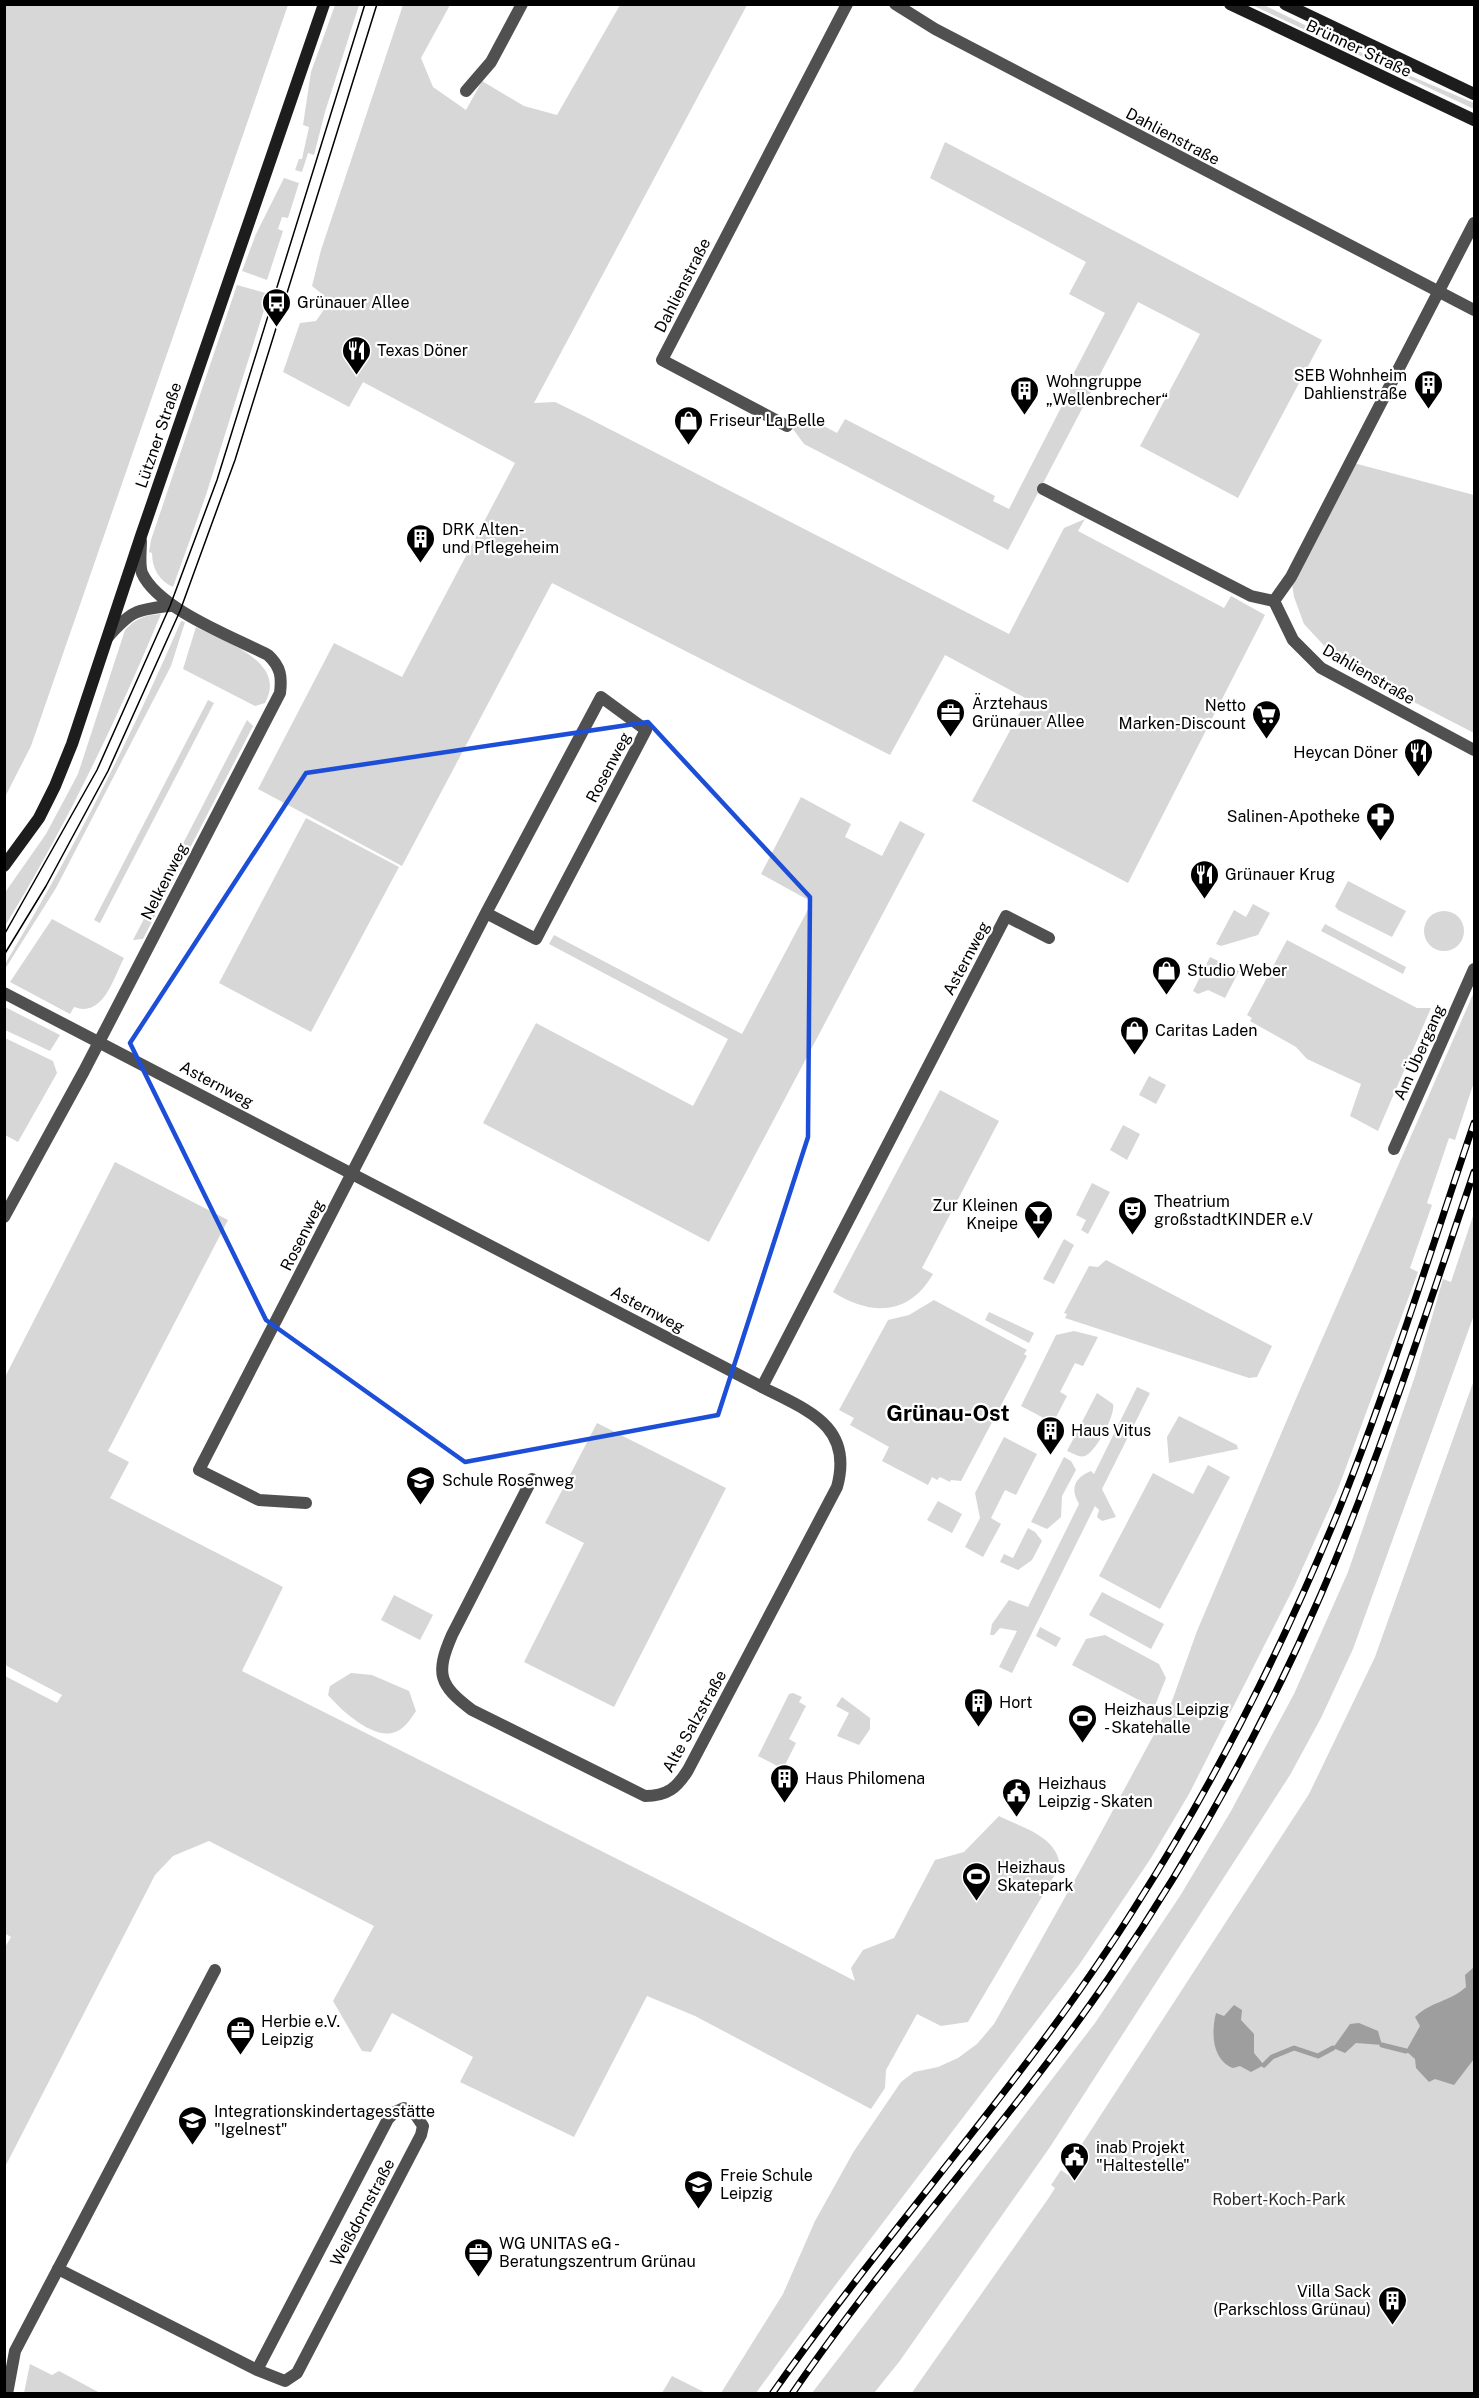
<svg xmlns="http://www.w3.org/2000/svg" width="1479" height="2398" viewBox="0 0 1479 2398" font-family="'Public Sans',sans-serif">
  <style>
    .green { fill: #d7d7d7 }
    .water { fill: #9e9e9e }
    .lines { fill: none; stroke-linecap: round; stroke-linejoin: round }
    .stream { stroke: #9e9e9e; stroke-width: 5 }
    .minor { stroke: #505050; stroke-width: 12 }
    .secondary { stroke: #1d1d1d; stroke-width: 12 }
    .tram { stroke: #000; stroke-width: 1.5 }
    .rail-casing { stroke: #000; stroke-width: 7 }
    .rail { stroke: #fff; stroke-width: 4.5; stroke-dasharray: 14; stroke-linecap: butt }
    .marked { fill: none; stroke: #1d4ed8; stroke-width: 4.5; stroke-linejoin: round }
    .labels { text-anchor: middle; stroke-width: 4.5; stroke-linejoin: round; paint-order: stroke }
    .street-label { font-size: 16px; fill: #000; stroke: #fff }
    .poi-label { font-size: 16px; fill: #000; stroke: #fff; text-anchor: start }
    .park-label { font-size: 16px; fill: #2e2e2e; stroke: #fff }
    .district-label { font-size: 22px; font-weight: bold; fill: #000; stroke: #fff }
  </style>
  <rect width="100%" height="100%" fill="#fff"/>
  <g class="green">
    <polygon points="4,5 288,5 31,746 5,797"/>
    <polygon points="335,5 359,5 325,112 314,155 308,153 302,172 295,170 299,159 302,159 309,127 303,125 311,72"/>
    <polygon points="403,5 450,5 421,58 433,87 466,110 482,81 524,106 557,115 620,5 747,5 534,403 555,402 584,416 1009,634 1064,528 1085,519 1078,531 1224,608 1231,596 1265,615 1128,883 972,801 1027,699 945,655 890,755 552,583 402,866 258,789 334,643 402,677 515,463 363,382 349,407 283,372 300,323 316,321 325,308 322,294 312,286 321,250"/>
    <polygon points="1252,5 1264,5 1399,71 1474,103 1474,109"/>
    <polygon points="945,142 1322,340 1238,498 1140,446 1200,334 1138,302 1008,550 804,444 793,429 800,418 819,429 822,425 837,433 845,419 995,496 993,501 1009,509 1070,390 1066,388 1105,313 1069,294 1086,262 930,178"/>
    <polygon points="284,178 299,183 288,218 282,217 278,229 283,231 267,280 242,271 256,234"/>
    <path d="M 237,285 L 269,294 L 206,495 L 173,587 C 159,581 152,568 152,553 L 149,552 L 151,540 Z"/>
    <polygon points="1350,462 1474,495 1474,733 1342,665 1304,624 1294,597 1291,577"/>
    <path d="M 161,614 C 116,722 66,826 5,926 L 4,894 L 46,834 L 78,774 L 125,630 C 136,618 145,615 161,614 Z"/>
    <path d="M 181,621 L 185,622 L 171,666 L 56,888 L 5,969 L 5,964 C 72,853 130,740 181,621 Z"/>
    <path d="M 196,627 C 224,642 288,661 265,703 L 255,706 L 183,669 Z"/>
    <polygon points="208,700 214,703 100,923 94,920"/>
    <polygon points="247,720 253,726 143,939 133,940"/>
    <polygon points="801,797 851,824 845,837 882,856 900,821 925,834 709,1242 483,1123 536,1023 693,1106 728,1039 549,944 554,935 742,1034 812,902 761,874"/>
    <polygon points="306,818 399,867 311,1032 219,983"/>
    <polygon points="1348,881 1406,911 1392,937 1338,910 1335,906"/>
    <polygon points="1253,904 1270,913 1258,935 1221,946 1216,944 1234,910 1246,917"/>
    <circle cx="1444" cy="931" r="20"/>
    <path d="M 52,919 L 124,958 C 113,979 103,1018 74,1007 L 70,1014 L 10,982 Z"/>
    <polygon points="1325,924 1406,967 1403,974 1321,931"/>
    <polygon points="1287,940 1417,1008 1431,1008 1378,1131 1350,1116 1361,1084 1307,1059 1296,1047 1250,1021 1252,1018 1247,1015"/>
    <polygon points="1210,957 1239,971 1225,998 1208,990 1198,994 1193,991"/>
    <polygon points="1474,992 1474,1082 1455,1140 1449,1138 1427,1203 1432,1205 1410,1268 1418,1272 1338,1489 1294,1587 1189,1794 1151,1858 1079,1965 824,2300 756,2393 721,2393 783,2294 815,2221 854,2151 901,2082 914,2072 938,2067 958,2058 977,2044 994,2024 1092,1849 1172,1701 1197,1631 1295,1401"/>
    <polygon points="5,1007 60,1035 50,1051 5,1030"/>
    <polygon points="5,1038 53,1061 57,1073 18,1142 5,1135"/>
    <polygon points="1149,1076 1166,1085 1156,1104 1139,1095"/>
    <path d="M 940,1090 L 999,1121 L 922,1268 L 933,1274 C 909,1316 871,1316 833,1292 Z"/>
    <polygon points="1123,1125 1140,1134 1127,1160 1110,1150"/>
    <path d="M 115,1162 L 228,1220 L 108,1451 L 129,1462 L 110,1498 L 283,1587 L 242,1671 L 683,1892 L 855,1981 L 851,1968 L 863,1950 L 894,1938 L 935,1860 L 964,1852 L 999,1816 C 1023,1828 1057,1836 1060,1866 L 968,2022 L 941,2026 L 917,2014 L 886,2070 L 885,2088 L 871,2109 L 695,2016 L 647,1996 L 574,2137 L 460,2082 L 473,2057 L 392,2013 L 371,2052 L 362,2051 L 333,2001 L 374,1926 L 209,1841 L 173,1856 L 155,1875 L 5,2167 L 4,1949 L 11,1937 L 4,1933 L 5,1676 L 57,1703 L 62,1695 L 5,1665 L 5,1377 Z"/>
    <polygon points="1092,1183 1110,1192 1088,1234 1081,1230 1086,1220 1076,1215"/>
    <polygon points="1474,1213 1474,1315 1353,1649 1321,1718 1290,1775 1050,2147 899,2362 874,2393 812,2393 1095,2023 1180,1896 1231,1811 1294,1694 1348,1572 1415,1376 1443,1279 1451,1282"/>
    <polygon points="1064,1239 1074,1245 1054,1284 1043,1279"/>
    <polygon points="1106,1260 1272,1346 1257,1377 1249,1378 1065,1318 1067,1314 1064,1313 1089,1266 1098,1267"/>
    <polygon points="934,1300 1027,1350 1024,1354 1027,1356 961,1481 951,1480 950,1482 940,1477 937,1480 932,1477 928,1485 882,1461 889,1447 850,1425 854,1418 839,1410 888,1320 909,1315"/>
    <polygon points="989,1312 1034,1333 1029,1343 985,1320"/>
    <polygon points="1074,1331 1098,1337 1083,1366 1075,1363 1060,1392 1067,1396 1053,1423 1021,1406 1056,1335"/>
    <polygon points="1474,1380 1474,2393 911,2394 1048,2199 1055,2188 1051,2185 1061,2170 1068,2175 1084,2151 1080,2147 1309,1794 1375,1657"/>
    <path d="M 1137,1387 L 1150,1393 L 1102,1489 L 1116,1517 L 1102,1521 L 1097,1517 L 1099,1510 L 1095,1506 L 1012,1673 L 999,1667 L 1017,1631 L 1000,1628 L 994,1635 L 990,1635 L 992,1624 L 1009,1600 L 1028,1607 L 1079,1504 C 1070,1489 1074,1478 1091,1471 L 1094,1474 Z"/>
    <path d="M 1097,1393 L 1113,1404 C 1116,1414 1096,1452 1085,1456 C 1079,1458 1073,1453 1067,1451 Z"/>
    <polygon points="1179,1416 1237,1445 1238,1449 1169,1463 1167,1437"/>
    <polygon points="597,1423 726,1488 614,1707 524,1662 584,1543 545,1523"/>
    <polygon points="1004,1437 1037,1454 1016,1495 1005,1490 991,1518 1001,1524 983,1557 965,1547 980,1518 975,1493"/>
    <polygon points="1064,1457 1071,1461 1076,1470 1062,1496 1061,1517 1047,1529 1031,1522"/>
    <polygon points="1208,1465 1230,1477 1160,1609 1099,1576 1153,1473 1193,1494"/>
    <polygon points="938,1501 962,1514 952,1533 927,1520"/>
    <polygon points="1028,1528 1035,1532 1042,1541 1032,1560 1018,1570 1000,1562 1004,1554 1013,1558"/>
    <polygon points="1102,1592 1164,1624 1151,1649 1089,1615"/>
    <polygon points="394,1595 433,1615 420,1640 381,1620"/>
    <polygon points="1040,1627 1061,1638 1056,1647 1036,1636"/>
    <polygon points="1105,1635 1159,1664 1166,1678 1154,1708 1072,1665 1086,1639"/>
    <path d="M 351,1673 L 372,1675 L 409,1691 L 416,1711 C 410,1720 403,1731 392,1733 C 371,1738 340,1709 328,1695 L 330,1686 Z"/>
    <polygon points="793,1693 802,1697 799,1702 806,1706 789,1739 796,1743 783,1769 758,1756 789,1694"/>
    <polygon points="842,1697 870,1718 870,1729 859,1745 837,1736 849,1713 836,1706"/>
    <polygon points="30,2364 52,2375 59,2371 100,2393 24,2393"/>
    <polygon points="672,2376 706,2393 662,2393"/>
  </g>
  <g class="water">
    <path d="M 1474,1967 L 1474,2059 L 1454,2085 L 1435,2079 L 1429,2082 L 1416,2068 L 1415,2059 L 1406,2051 L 1420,2026 L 1415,2017 C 1433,2000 1448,2003 1466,1987 L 1465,1975 Z"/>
    <path d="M 1234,2005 L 1242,2010 L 1241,2020 L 1254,2034 L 1254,2053 L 1264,2065 L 1251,2072 L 1240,2066 L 1233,2068 C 1212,2060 1211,2032 1216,2013 L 1224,2016 Z"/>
    <polygon points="1359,2023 1378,2031 1382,2045 1356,2043 1345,2053 1333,2048 1350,2024"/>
  </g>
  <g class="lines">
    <g class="stream">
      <polyline points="1382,2045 1406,2051"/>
      <polyline points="1264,2065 1272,2057 1294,2048 1318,2056 1333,2048"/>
    </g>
    <g class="minor">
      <polyline points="895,4 935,29 1474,310"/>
      <polyline points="466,91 491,62 522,4"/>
      <polyline points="787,426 662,360 847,4"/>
      <polyline points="1043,489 1251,596 1274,601"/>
      <polyline points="1274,601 1291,577 1474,223"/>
      <polyline points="1274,601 1293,640 1321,668 1474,750"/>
      <path d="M 108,637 C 130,612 136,609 170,606"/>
      <path d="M 4,993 L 762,1387 C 806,1410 854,1425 837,1487 L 688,1770 C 677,1788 667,1796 645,1796 L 472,1710 C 439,1685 435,1674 452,1635 L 532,1479"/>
      <polyline points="1394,1149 1474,969"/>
      <path d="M 4,1217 L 84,1071 L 280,693 C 282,677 281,667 268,655 C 233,637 158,609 142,573 C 139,565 141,550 141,541"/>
      <polyline points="762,1387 1006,916 1049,938"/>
      <polyline points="306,1503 259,1500 199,1470 486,913 601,697 646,730 536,939 486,913"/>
      <polyline points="58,2269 257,2370 285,2381 297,2373 421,2135 423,2126 415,2114 404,2108 395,2112 388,2119 257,2370"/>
      <polyline points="7,2394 15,2351 215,1970"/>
    </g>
    <g class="secondary">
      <polyline points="1230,4 1474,120"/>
      <polyline points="1285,4 1474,94"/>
      <polyline points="4,866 39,818 55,786 72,744 141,536 324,4"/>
    </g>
    <g class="tram">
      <polyline points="4,935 97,770 170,606 217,480 365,4"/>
      <polyline points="4,955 46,886 108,771 180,611 235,460 377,4"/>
    </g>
    <defs>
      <g id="rail">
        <path d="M 772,2394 C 889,2227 1029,2077 1137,1904 C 1216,1780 1282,1648 1338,1512 C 1389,1385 1430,1253 1474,1123"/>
        <path d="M 792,2394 C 891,2249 1011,2121 1110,1976 C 1192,1856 1264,1726 1322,1592 C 1381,1455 1426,1313 1474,1172"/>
      </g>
    </defs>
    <use href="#rail" class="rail-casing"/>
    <use href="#rail" class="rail"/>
  </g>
  <path class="marked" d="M 648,722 L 810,897 L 808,1137 L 718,1415 L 465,1462 L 266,1320 L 130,1043 L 306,773 Z"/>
  <defs>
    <symbol id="bus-pin" viewBox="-11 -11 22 30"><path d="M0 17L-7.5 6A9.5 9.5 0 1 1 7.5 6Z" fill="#000" stroke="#fff"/><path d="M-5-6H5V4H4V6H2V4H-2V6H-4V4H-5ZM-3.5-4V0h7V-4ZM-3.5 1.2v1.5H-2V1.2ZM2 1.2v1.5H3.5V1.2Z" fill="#fff"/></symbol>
    <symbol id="restaurant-pin" viewBox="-11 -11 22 30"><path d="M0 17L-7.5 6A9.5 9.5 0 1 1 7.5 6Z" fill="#000" stroke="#fff"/><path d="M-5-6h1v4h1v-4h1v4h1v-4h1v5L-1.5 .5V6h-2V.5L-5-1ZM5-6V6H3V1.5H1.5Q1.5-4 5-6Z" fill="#fff"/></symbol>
    <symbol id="building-pin" viewBox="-11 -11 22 30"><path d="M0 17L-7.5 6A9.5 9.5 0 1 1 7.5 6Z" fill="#000" stroke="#fff"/><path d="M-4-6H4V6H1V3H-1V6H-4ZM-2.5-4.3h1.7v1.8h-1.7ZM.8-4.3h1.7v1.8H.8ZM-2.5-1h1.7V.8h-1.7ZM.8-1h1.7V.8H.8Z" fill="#fff"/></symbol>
    <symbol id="shop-pin" viewBox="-11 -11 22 30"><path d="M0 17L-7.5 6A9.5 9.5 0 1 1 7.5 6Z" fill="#000" stroke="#fff"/><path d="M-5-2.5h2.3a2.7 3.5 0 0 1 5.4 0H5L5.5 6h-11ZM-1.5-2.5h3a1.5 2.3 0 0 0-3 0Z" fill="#fff"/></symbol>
    <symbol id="office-pin" viewBox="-11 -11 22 30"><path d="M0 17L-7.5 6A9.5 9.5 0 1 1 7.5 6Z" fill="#000" stroke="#fff"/><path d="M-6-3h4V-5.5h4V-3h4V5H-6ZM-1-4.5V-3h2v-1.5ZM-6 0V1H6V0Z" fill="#fff"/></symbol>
    <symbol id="supermarket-pin" viewBox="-11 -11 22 30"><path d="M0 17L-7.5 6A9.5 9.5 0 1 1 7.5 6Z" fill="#000" stroke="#fff"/><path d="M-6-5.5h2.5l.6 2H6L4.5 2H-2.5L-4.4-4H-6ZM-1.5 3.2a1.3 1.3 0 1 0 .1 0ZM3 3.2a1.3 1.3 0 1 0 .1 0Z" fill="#fff"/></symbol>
    <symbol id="pharmacy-pin" viewBox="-11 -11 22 30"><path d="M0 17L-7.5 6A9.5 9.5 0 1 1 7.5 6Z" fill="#000" stroke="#fff"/><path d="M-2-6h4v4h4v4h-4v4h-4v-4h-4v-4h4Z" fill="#fff"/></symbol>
    <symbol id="theatre-pin" viewBox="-11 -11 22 30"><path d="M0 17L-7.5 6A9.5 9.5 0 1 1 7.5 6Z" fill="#000" stroke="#fff"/><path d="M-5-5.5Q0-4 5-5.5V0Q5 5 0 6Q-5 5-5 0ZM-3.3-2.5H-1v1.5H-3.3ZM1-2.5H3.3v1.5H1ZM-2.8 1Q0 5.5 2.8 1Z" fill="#fff"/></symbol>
    <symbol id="bar-pin" viewBox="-11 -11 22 30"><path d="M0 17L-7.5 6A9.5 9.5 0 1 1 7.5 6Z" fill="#000" stroke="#fff"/><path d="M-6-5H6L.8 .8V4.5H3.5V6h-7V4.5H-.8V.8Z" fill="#fff"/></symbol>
    <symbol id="school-pin" viewBox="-11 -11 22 30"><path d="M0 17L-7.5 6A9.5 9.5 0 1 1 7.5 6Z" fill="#000" stroke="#fff"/><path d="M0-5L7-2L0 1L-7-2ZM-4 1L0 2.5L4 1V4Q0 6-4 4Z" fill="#fff"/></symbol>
    <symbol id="stadium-pin" viewBox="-11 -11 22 30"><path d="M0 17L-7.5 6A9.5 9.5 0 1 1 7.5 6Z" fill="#000" stroke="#fff"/><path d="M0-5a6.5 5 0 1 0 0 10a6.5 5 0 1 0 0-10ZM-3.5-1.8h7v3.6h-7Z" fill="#fff"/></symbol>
    <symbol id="civic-pin" viewBox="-11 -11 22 30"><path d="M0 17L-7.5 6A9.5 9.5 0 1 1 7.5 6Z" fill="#000" stroke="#fff"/><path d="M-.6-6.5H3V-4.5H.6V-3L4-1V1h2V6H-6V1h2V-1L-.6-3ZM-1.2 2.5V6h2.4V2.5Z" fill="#fff"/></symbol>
  </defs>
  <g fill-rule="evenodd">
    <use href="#bus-pin" x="260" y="286" width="33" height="45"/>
    <use href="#restaurant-pin" x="340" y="334" width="33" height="45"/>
    <use href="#building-pin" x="1412" y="368" width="33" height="45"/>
    <use href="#building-pin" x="1008" y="374" width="33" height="45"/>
    <use href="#shop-pin" x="672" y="404" width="33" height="45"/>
    <use href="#building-pin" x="404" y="522" width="33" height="45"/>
    <use href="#office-pin" x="934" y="696" width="33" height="45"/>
    <use href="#supermarket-pin" x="1250" y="698" width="33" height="45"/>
    <use href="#restaurant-pin" x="1402" y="736" width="33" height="45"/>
    <use href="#pharmacy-pin" x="1364" y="800" width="33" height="45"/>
    <use href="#restaurant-pin" x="1188" y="858" width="33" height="45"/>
    <use href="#shop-pin" x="1150" y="954" width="33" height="45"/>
    <use href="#shop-pin" x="1118" y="1014" width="33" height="45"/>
    <use href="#theatre-pin" x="1116" y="1194" width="33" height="45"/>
    <use href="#bar-pin" x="1022" y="1198" width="33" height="45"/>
    <use href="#building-pin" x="1034" y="1414" width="33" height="45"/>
    <use href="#school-pin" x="404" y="1464" width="33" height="45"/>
    <use href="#building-pin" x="962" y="1686" width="33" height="45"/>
    <use href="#stadium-pin" x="1066" y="1702" width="33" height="45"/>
    <use href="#building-pin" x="768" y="1762" width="33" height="45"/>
    <use href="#civic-pin" x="1000" y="1776" width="33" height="45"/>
    <use href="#stadium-pin" x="960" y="1860" width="33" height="45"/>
    <use href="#office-pin" x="224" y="2014" width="33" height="45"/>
    <use href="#school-pin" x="176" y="2104" width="33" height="45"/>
    <use href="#civic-pin" x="1058" y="2140" width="33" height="45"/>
    <use href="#school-pin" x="682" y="2168" width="33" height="45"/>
    <use href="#office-pin" x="462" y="2236" width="33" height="45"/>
    <use href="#building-pin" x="1376" y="2284" width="33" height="45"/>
  </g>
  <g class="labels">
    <g class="street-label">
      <text transform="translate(1359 48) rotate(25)" y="6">Brünner Straße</text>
      <text transform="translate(1173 136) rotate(28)" y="6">Dahlienstraße</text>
      <text transform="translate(682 285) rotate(-63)" y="6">Dahlienstraße</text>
      <text transform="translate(158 435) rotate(-71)" y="6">Lützner Straße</text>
      <text transform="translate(1369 674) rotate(30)" y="6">Dahlienstraße</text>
      <text transform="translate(608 767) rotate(-62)" y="6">Rosenweg</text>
      <text transform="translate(164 881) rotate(-63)" y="6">Nelkenweg</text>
      <text transform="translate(966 958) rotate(-62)" y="6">Asternweg</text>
      <text transform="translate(1419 1052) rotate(-66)" y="6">Am Übergang</text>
      <text transform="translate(217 1084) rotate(28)" y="6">Asternweg</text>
      <text transform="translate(302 1235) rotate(-63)" y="6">Rosenweg</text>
      <text transform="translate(648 1309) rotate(28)" y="6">Asternweg</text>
      <text transform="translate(694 1721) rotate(-61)" y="6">Alte Salzstraße</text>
      <text transform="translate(362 2212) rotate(-62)" y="6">Weißdornstraße</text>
    </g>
    <g class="poi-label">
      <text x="297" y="308">Grünauer Allee</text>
      <text x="377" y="356">Texas Döner</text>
      <text x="1407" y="381" text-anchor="end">SEB Wohnheim<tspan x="1407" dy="18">Dahlienstraße</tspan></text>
      <text x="1046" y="387">Wohngruppe<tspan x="1046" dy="18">„Wellenbrecher“</tspan></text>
      <text x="709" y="426">Friseur La Belle</text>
      <text x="442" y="535">DRK Alten-<tspan x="442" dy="18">und Pflegeheim</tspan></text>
      <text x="972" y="709">Ärztehaus<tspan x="972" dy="18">Grünauer Allee</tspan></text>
      <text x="1246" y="711" text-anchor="end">Netto<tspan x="1246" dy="18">Marken-Discount</tspan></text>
      <text x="1398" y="758" text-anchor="end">Heycan Döner</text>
      <text x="1360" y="822" text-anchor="end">Salinen-Apotheke</text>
      <text x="1225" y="880">Grünauer Krug</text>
      <text x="1187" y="976">Studio Weber</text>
      <text x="1155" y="1036">Caritas Laden</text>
      <text x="1154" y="1207">Theatrium<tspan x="1154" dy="18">großstadtKINDER e.V</tspan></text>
      <text x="1018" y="1211" text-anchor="end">Zur Kleinen<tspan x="1018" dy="18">Kneipe</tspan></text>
      <text x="1071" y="1436">Haus Vitus</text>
      <text x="442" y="1486">Schule Rosenweg</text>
      <text x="999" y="1708">Hort</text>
      <text x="1104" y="1715">Heizhaus Leipzig<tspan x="1104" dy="18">- Skatehalle</tspan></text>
      <text x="805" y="1784">Haus Philomena</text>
      <text x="1038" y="1789">Heizhaus<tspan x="1038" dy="18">Leipzig - Skaten</tspan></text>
      <text x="997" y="1873">Heizhaus<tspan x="997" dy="18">Skatepark</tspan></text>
      <text x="261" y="2027">Herbie e.V.<tspan x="261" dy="18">Leipzig</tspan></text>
      <text x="214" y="2117">Integrationskindertagesstätte<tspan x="214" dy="18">"Igelnest"</tspan></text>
      <text x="1096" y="2153">inab Projekt<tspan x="1096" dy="18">"Haltestelle"</tspan></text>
      <text x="720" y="2181">Freie Schule<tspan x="720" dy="18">Leipzig</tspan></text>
      <text x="499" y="2249">WG UNITAS eG -<tspan x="499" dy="18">Beratungszentrum Grünau</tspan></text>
      <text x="1371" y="2297" text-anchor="end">Villa Sack<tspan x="1371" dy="18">(Parkschloss Grünau)</tspan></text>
    </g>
    <g class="park-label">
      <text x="1279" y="2205">Robert-Koch-Park</text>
    </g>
    <g class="district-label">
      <text x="948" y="1421">Grünau-Ost</text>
    </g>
  </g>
  <rect width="1479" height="2398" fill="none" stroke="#000000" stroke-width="12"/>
</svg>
